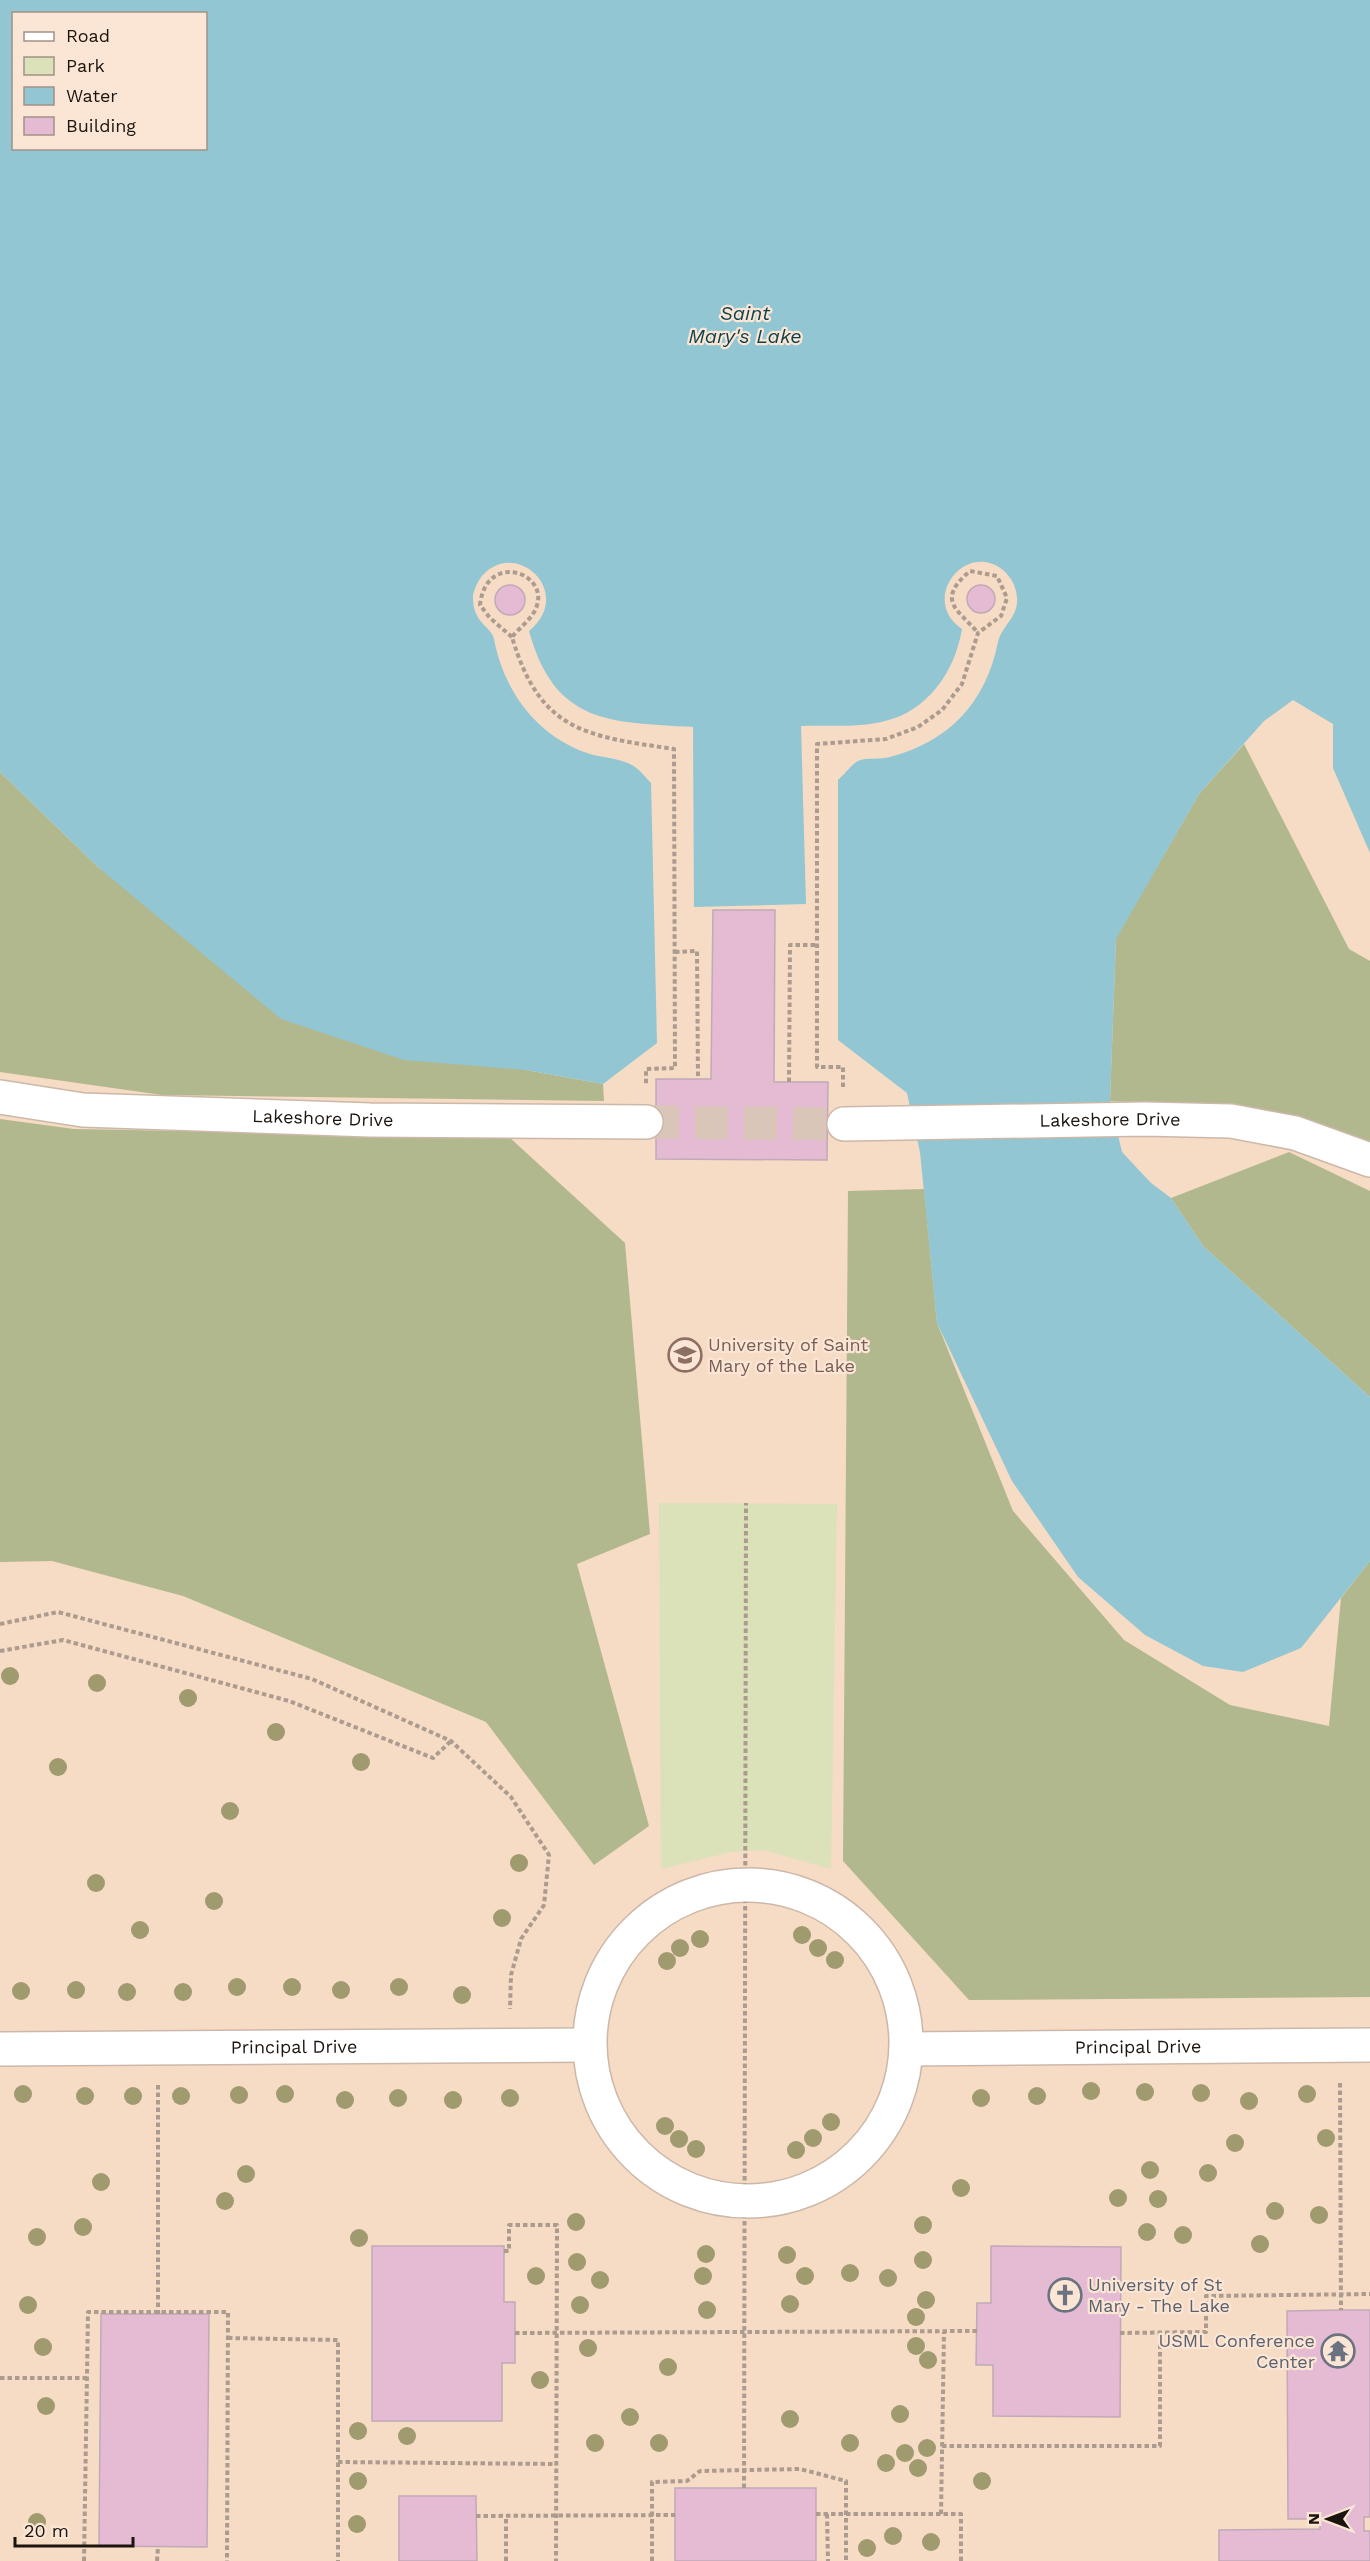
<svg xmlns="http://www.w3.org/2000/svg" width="1370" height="2561" viewBox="0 0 1370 2561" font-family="'Work Sans',sans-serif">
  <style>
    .built { fill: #f6dbc5; fill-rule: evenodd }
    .green { fill: #dbe1b8 }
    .forest { fill: #b2b88e }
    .water { fill: #91c6d2; fill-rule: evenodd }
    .building { fill: #e4bbd3; stroke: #c0aab7; stroke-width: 1.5 }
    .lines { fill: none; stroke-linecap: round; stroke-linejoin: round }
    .minor-tunnel { stroke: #d9c6b8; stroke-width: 33; stroke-dasharray: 33 16; stroke-linecap: butt }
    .minor-casing { stroke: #ccb8a9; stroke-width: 36 }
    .path { stroke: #ac9c8f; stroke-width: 4; stroke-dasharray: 4.5 3; stroke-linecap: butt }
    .minor { stroke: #fff; stroke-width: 33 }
    .tree { fill: #a09a6f }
    .labels { text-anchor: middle; stroke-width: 4.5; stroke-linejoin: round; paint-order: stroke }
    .street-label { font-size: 18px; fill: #1b140f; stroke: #fbe6d6 }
    .education-label { font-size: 18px; fill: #785e54; stroke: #fbe6d6; text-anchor: start }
    .worship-label { font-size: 18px; fill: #5b616d; stroke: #fbe6d6; text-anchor: start }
    .water-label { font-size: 20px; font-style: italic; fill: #0f3f49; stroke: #fbe6d6 }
  </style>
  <rect width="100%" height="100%" fill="#fbe6d6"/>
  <path class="built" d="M 0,0 L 1370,0 L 1370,2561 L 0,2561 ZM 14,14 L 206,14 L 206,148 L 14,148 Z"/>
  <polygon class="green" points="659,1503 837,1504 831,1869 763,1850 731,1852 661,1869"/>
  <g class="forest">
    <polygon points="1244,744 1349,949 1370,961 1370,1144 1230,1107 1110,1101 1116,938 1199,794"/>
    <polygon points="0,772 99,868 526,1070 603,1084 604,1101 162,1095 0,1072"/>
    <polygon points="0,1119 74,1129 509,1137 625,1243 650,1534 577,1564 649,1826 594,1865 486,1722 183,1596 52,1561 0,1562"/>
    <polygon points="1289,1152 1370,1191 1370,1397 1203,1246 1171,1198"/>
    <polygon points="924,1189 937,1323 1013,1511 1124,1640 1230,1705 1329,1726 1341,1598 1370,1561 1370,1997 969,2000 843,1861 848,1191"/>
  </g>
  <path class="water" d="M 0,0 L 1370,0 L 1370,853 L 1333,768 L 1333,724 L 1293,700 L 1264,721 L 1199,794 L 1116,939 L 1110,1101 L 1122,1152 L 1151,1183 L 1171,1198 L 1203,1246 L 1370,1397 L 1370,1561 L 1301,1648 L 1243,1672 L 1203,1666 L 1145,1635 L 1078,1577 L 1012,1481 L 937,1323 L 920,1152 L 907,1093 L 838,1040 L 838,780 C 844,775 851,765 858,761 C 867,757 880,760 890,757 C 950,741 986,702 998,642 C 1002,625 1019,617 1017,597 C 1016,586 1011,577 1003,570 C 965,540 919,600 962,629 C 955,671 928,711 885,721 C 859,728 828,725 801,726 L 806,904 L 694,907 L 693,727 C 610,722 555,725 529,631 C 576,592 515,537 482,576 C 478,581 474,589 473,596 C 472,623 491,626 494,639 C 504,691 536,735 587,753 C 601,758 623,758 635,767 C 641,771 646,778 651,783 L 657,1043 L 603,1084 L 526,1070 L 404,1060 L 281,1019 L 99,868 L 0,772 ZM 14,14 L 206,14 L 206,148 L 14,148 Z"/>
  <g class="building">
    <circle cx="981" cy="599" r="14"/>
    <circle cx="510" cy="600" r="15"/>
    <polygon points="713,910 775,910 774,1082 828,1082 827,1160 656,1159 656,1079 711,1079"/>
    <polygon points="372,2246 504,2246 504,2302 515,2302 515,2363 502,2363 502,2421 372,2421"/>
    <polygon points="991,2246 1121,2247 1120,2417 993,2416 993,2365 976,2365 977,2303 991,2303"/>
    <polygon points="1341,2310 1370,2310 1370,2517 1364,2517 1364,2531 1370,2531 1370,2561 1219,2561 1219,2530 1320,2529 1320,2519 1288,2519 1287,2311"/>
    <polygon points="101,2314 209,2314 207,2547 99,2546"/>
    <rect x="675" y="2488" width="141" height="73"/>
    <polygon points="399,2496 476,2496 477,2561 399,2561"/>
  </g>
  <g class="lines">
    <polyline class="minor-tunnel" points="646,1122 844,1124"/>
    <defs>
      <g id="minor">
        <path id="s1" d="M 0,1097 L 83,1110 L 370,1120 L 646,1122"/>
        <path id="s2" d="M 844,1124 L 1145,1119 L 1231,1121 L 1295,1133 L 1370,1160"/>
        <circle cx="748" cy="2043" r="158"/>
        <path id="s3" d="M 0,2049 L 589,2045"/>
        <path id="s4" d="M 907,2049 L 1370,2045"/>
      </g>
    </defs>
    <use href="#minor" class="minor-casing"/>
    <g class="path">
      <path d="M 512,637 L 490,618 L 480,605 C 486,550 551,573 536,608 C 532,619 519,628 512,637 C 540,732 586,736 674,749 L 675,1068 L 646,1069 L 646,1085"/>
      <polyline points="675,952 697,951 698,1079"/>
      <polyline points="789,1082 790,945 818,945"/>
      <path d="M 843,1087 L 843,1067 L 817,1067 L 817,744 L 886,739 L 918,727 L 942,710 L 962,684 L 978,633 L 1001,616 L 1007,598 L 997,576 L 970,571 C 935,601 958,609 978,633"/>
      <polyline points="0,1624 58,1612 312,1679 451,1741 511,1797 549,1855 544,1905 521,1939 511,1975 510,2009"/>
      <polyline points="0,1651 63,1640 289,1701 433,1758 451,1741"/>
      <polyline points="1340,2083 1341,2310"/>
      <polyline points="158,2085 158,2314"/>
      <polyline points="504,2251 509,2251 509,2225 557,2225 556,2561"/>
      <polyline points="515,2333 977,2331"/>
      <polyline points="1120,2333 1206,2332 1206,2296 1370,2294"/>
      <polyline points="228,2338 338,2340 338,2561"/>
      <polyline points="0,2378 87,2378"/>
      <polyline points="942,2446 1160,2446 1160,2332"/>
      <polyline points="338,2462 556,2464"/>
      <polyline points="744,2488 746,1503"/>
      <polyline points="816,2514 961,2514 961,2561"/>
      <polyline points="827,2514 828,2561"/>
      <polyline points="941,2514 944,2332"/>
      <polyline points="476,2516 675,2515"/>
      <polyline points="84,2561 88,2312 228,2312 227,2561"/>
      <polyline points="157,2561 158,2547"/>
      <polyline points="506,2561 506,2516"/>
      <polyline points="652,2561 652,2482 687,2481 700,2471 800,2469 846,2481 846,2561"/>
    </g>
    <use href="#minor" class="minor"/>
  </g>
  <g class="tree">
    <circle cx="10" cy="1676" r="9"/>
    <circle cx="97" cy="1683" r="9"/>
    <circle cx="188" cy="1698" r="9"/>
    <circle cx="276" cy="1732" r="9"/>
    <circle cx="361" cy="1762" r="9"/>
    <circle cx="58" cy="1767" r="9"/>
    <circle cx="230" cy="1811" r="9"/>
    <circle cx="519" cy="1863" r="9"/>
    <circle cx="96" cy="1883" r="9"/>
    <circle cx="214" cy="1901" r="9"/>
    <circle cx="502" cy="1918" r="9"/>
    <circle cx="140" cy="1930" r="9"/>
    <circle cx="802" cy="1935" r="9"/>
    <circle cx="700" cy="1939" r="9"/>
    <circle cx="680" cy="1948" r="9"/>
    <circle cx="818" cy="1948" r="9"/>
    <circle cx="835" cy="1960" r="9"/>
    <circle cx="667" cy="1961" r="9"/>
    <circle cx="237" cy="1987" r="9"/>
    <circle cx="292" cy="1987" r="9"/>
    <circle cx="399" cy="1987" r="9"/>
    <circle cx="76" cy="1990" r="9"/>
    <circle cx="341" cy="1990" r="9"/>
    <circle cx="21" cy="1991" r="9"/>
    <circle cx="127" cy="1992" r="9"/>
    <circle cx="183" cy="1992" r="9"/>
    <circle cx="462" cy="1995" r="9"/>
    <circle cx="1091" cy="2091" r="9"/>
    <circle cx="1145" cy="2092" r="9"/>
    <circle cx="1201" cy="2093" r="9"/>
    <circle cx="23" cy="2094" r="9"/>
    <circle cx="285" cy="2094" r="9"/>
    <circle cx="1307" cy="2094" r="9"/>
    <circle cx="239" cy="2095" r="9"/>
    <circle cx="85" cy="2096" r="9"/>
    <circle cx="133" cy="2096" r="9"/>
    <circle cx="181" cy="2096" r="9"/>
    <circle cx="1037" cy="2096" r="9"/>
    <circle cx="398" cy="2098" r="9"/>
    <circle cx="510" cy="2098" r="9"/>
    <circle cx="981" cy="2098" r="9"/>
    <circle cx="345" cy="2100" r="9"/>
    <circle cx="453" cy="2100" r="9"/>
    <circle cx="1249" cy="2101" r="9"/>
    <circle cx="831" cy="2122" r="9"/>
    <circle cx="665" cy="2126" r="9"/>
    <circle cx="813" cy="2138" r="9"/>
    <circle cx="1326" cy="2138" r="9"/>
    <circle cx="679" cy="2139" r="9"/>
    <circle cx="1235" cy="2143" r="9"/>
    <circle cx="696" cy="2149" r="9"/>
    <circle cx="796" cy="2150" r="9"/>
    <circle cx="1150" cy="2170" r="9"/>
    <circle cx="1208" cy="2173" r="9"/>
    <circle cx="246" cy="2174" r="9"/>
    <circle cx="101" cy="2182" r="9"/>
    <circle cx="961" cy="2188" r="9"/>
    <circle cx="1118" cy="2198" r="9"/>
    <circle cx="1158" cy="2199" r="9"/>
    <circle cx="225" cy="2201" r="9"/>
    <circle cx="1275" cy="2211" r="9"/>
    <circle cx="1319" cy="2215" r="9"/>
    <circle cx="576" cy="2222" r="9"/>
    <circle cx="923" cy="2225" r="9"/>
    <circle cx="83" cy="2227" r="9"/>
    <circle cx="1147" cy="2232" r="9"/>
    <circle cx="1183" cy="2235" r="9"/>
    <circle cx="37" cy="2237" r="9"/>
    <circle cx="359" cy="2238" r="9"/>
    <circle cx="1260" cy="2244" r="9"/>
    <circle cx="706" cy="2254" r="9"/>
    <circle cx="787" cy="2255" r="9"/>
    <circle cx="923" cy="2260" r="9"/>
    <circle cx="577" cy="2262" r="9"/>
    <circle cx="850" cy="2273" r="9"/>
    <circle cx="536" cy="2276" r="9"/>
    <circle cx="703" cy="2276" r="9"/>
    <circle cx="805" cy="2276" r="9"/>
    <circle cx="888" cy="2278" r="9"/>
    <circle cx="600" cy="2280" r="9"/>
    <circle cx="926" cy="2300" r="9"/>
    <circle cx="790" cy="2304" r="9"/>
    <circle cx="28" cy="2305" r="9"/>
    <circle cx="580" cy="2305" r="9"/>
    <circle cx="707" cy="2310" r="9"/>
    <circle cx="916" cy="2317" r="9"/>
    <circle cx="916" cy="2346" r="9"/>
    <circle cx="43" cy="2347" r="9"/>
    <circle cx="588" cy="2348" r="9"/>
    <circle cx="928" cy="2360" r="9"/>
    <circle cx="668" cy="2367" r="9"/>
    <circle cx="540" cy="2380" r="9"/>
    <circle cx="46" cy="2406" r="9"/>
    <circle cx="900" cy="2414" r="9"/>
    <circle cx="630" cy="2417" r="9"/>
    <circle cx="790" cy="2419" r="9"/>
    <circle cx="358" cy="2431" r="9"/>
    <circle cx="407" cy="2436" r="9"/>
    <circle cx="595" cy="2443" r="9"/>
    <circle cx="659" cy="2443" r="9"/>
    <circle cx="850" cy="2443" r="9"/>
    <circle cx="927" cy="2448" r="9"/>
    <circle cx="905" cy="2453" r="9"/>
    <circle cx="886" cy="2463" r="9"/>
    <circle cx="918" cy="2468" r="9"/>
    <circle cx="358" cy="2481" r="9"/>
    <circle cx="982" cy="2481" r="9"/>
    <circle cx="37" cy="2522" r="9"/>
    <circle cx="357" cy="2524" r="9"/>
    <circle cx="893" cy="2536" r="9"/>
    <circle cx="931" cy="2542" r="9"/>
    <circle cx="867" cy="2548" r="9"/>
  </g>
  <defs>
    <symbol id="university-ring" viewBox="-11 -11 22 22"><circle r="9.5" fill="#fbe6d6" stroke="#8d6e63" stroke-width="1.5"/><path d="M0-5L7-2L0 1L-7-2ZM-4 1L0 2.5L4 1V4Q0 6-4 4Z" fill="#8d6e63"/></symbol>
    <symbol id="church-ring" viewBox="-11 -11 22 22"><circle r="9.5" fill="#fbe6d6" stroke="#6b7280" stroke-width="1.5"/><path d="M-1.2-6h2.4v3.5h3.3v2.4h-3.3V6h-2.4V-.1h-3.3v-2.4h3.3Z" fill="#6b7280"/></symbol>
    <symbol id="temple-ring" viewBox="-11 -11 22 22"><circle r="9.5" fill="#fbe6d6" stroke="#6b7280" stroke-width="1.5"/><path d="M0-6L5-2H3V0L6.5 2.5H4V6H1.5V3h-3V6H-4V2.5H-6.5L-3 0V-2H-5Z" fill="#6b7280"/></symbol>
  </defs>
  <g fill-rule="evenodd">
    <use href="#university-ring" x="666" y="1336" width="38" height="38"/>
    <use href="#church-ring" x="1046" y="2276" width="38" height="38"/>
    <use href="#temple-ring" x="1319" y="2332" width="38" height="38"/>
  </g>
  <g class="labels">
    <g class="street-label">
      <text dy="6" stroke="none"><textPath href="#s1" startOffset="324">Lakeshore Drive</textPath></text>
      <text dy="6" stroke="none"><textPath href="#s2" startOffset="266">Lakeshore Drive</textPath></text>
      <text dy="6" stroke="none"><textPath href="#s3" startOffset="294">Principal Drive</textPath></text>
      <text dy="6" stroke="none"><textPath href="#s4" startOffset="231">Principal Drive</textPath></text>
    </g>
    <g class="education-label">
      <text x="708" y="1351">University of Saint<tspan x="708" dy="21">Mary of the Lake</tspan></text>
    </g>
    <g class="worship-label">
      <text x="1088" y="2291">University of St<tspan x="1088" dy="21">Mary - The Lake</tspan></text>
      <text x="1315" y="2347" text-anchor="end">USML Conference<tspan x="1315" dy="21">Center</tspan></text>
    </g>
    <g class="water-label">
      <text x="745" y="320">Saint<tspan x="745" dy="23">Mary's Lake</tspan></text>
    </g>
  </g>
  <rect x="12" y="12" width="195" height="138" fill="#fbe6d6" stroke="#a19286" stroke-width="1.5"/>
  <rect x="24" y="32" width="30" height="9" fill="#ffffff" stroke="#a19286" stroke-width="1.5"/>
  <text x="66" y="42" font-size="18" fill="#1b140f">Road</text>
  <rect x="24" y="57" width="30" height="18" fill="#dbe1b8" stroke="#a19286" stroke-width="1.5"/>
  <text x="66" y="72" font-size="18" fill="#1b140f">Park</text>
  <rect x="24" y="87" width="30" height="18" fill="#91c6d2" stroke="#a19286" stroke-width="1.5"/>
  <text x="66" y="102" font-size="18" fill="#1b140f">Water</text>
  <rect x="24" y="117" width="30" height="18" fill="#e4bbd3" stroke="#a19286" stroke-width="1.5"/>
  <text x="66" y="132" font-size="18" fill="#1b140f">Building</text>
  <g transform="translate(1328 2519) rotate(270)" stroke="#fbe6d6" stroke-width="4.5" paint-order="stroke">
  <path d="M0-4.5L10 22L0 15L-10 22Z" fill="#1b140f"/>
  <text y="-9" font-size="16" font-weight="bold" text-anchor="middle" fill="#1b140f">N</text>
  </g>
  <path d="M15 2537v9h118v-9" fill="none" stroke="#1b140f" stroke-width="3"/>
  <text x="24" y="2537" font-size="18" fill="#1b140f" stroke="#fbe6d6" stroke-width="4.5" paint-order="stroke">20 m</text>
</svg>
